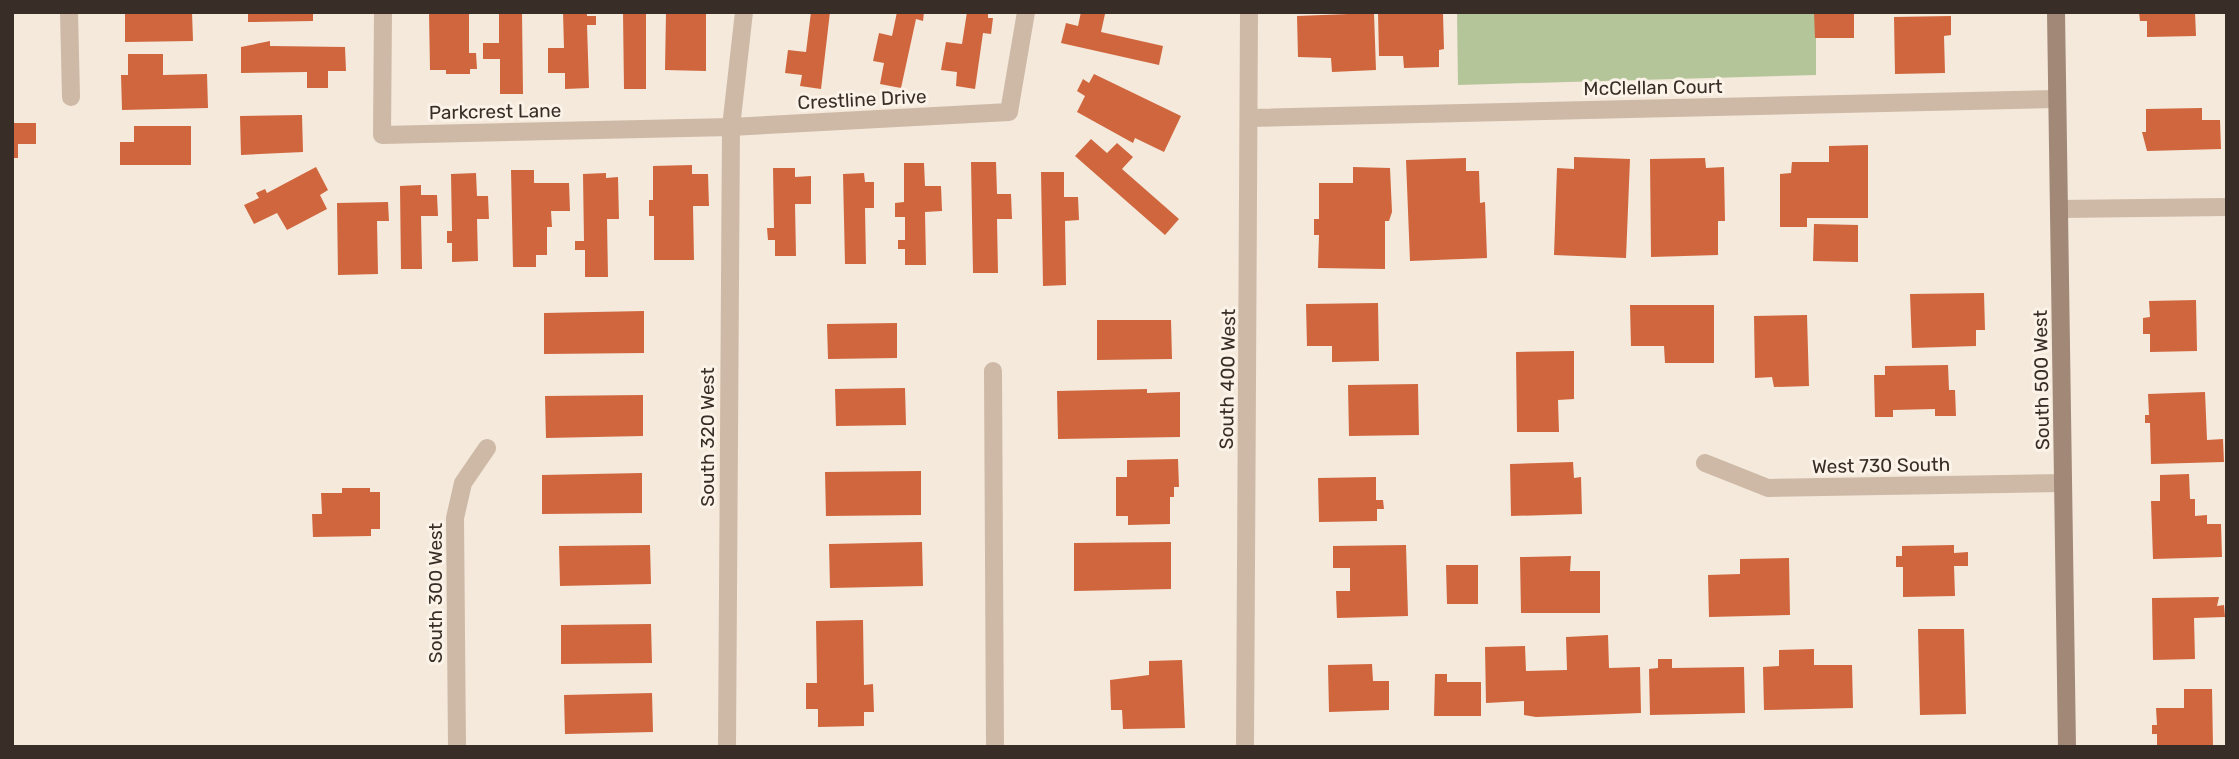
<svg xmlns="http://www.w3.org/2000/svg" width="2239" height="759" viewBox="0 0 2239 759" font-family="Rubik,sans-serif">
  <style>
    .green { fill: #b5c59a }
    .building { fill: #d0663d }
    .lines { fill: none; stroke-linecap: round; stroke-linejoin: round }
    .lane { stroke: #cdb9a6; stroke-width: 18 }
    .street { stroke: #cdb9a6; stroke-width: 18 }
    .secondary { stroke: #a18877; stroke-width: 18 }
    .labels { text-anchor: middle; stroke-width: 6; stroke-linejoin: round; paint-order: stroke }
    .street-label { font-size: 19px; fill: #392e27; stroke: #fbf3e8 }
  </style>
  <rect width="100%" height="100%" fill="#f4e9db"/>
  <polygon class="green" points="1457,12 1816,12 1816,75 1458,85"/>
  <g class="building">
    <polygon points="125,12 192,12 193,41 125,42"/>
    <polygon points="248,12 313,12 313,21 248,22"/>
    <polygon points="429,12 469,12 469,53 476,53 477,69 470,69 470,74 446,74 446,70 430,70"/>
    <polygon points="499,12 522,12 523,94 500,94 500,59 483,59 483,43 499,43"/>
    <polygon points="563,12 587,12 587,16 596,16 596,25 587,25 589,88 565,89 565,73 548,73 548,48 564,48"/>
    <polygon points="623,12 646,12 646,89 624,89"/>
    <polygon points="666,12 706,12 706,71 665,70"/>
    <polygon points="811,12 830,12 821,89 800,86 802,75 785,73 788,50 806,52"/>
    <polygon points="897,12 924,12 923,21 916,19 901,88 880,84 884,63 873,61 879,33 892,36"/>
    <polygon points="967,12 988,12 988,18 993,18 991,34 983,33 975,89 956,86 957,72 941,70 946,42 962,44"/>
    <polygon points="1081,12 1105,14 1101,32 1163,46 1159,65 1061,43 1066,23 1078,26"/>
    <polygon points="1814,12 1854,12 1854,38 1815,38"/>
    <polygon points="2139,12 2195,12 2196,36 2147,37 2147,21 2140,21"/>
    <polygon points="1374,13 1376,70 1332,72 1331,58 1298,57 1297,16"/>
    <polygon points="1378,13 1443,13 1444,49 1439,50 1439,67 1404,68 1403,56 1379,56"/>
    <polygon points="1951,16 1951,35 1944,36 1945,73 1895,74 1894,17"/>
    <polygon points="270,41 270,46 345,47 346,71 328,71 328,88 307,88 307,72 241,73 241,47"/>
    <polygon points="128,54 163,54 163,75 207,74 208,108 122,110 121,75 128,75"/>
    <polygon points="1094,74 1181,116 1164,152 1135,138 1133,143 1077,112 1085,96 1077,91 1083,79 1089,83"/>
    <polygon points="2202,108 2202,120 2220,120 2221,149 2147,151 2142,132 2146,132 2146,109"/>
    <polygon points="302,115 303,152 241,155 240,116"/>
    <polygon points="12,123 36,123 36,144 18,144 18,158 12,158"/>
    <polygon points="134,126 191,126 191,165 120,165 120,142 134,142"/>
    <polygon points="1091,139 1107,153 1117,143 1133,157 1122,169 1179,219 1165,235 1075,156"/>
    <polygon points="1868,145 1868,218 1807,218 1807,227 1780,227 1780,174 1791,173 1792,162 1829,162 1829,146"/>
    <polygon points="1574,157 1630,159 1626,258 1554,255 1557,168 1574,169"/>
    <polygon points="1466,158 1466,171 1479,171 1480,203 1485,202 1487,258 1410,261 1406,160"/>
    <polygon points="1705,158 1706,168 1724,167 1725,221 1718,221 1718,255 1651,257 1650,159"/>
    <polygon points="971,162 996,162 997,194 1011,194 1012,219 997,219 998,273 973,273"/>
    <polygon points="904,163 924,163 925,186 941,186 942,211 925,212 926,265 905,265 905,249 898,249 898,240 905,240 905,217 895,217 895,203 904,202"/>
    <polygon points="692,165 692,174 708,174 709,206 693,206 694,260 654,260 654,216 649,216 649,200 653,200 653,166"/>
    <polygon points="316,167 328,190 320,195 327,209 287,230 277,213 254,224 244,205 259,198 256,193 265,189 267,193"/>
    <polygon points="1353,167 1390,168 1392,212 1389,221 1385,221 1385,269 1318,268 1319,235 1314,235 1314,219 1319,219 1319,183 1353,183"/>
    <polygon points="773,168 795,168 795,177 811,176 811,204 795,204 796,256 775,256 775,240 768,240 767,228 774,228"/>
    <polygon points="511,170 534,170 534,183 569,183 570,211 551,211 552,227 547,227 547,255 536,255 536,267 513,267"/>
    <polygon points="1041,172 1064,172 1064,197 1078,197 1079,220 1065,221 1066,285 1043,286"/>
    <polygon points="476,173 477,196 488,196 489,219 477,219 478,261 452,262 452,243 447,243 447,231 452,231 451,174"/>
    <polygon points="606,173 606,178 618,177 619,219 607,219 608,277 585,277 585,250 575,250 575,241 584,241 583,174"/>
    <polygon points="864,173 865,182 874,182 874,208 865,208 866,264 845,264 843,174"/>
    <polygon points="421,185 421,195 437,195 438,216 421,216 422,269 401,269 400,186"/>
    <polygon points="388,202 389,221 377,221 378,274 338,275 337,203"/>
    <polygon points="1814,224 1858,225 1858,262 1813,261"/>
    <polygon points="1984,293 1985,330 1976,330 1976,346 1912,348 1910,294"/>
    <polygon points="2196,300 2197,351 2150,352 2150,334 2143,334 2143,318 2150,317 2149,301"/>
    <polygon points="1378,303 1379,361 1332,362 1332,346 1307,346 1306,304"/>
    <polygon points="1630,305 1714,305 1714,363 1665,363 1664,346 1631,346"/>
    <polygon points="644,311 644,353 544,354 544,313"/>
    <polygon points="1807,315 1809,386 1774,387 1772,377 1755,378 1754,316"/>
    <polygon points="1097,320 1171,320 1172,359 1097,360"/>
    <polygon points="897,323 897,358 828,359 827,324"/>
    <polygon points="1574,351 1574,399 1558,400 1559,432 1517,432 1516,352"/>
    <polygon points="1948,365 1949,390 1955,390 1956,416 1935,416 1935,409 1893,410 1893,417 1875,417 1874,375 1885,375 1885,366"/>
    <polygon points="1418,384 1419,435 1349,436 1348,385"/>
    <polygon points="905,388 906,425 836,426 835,389"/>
    <polygon points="1147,389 1147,393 1180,392 1180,437 1058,439 1057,391"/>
    <polygon points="2205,392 2207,440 2223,439 2224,462 2151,464 2150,423 2145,423 2145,415 2149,415 2148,394"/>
    <polygon points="643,395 643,436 546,438 545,396"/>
    <polygon points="1178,459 1179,487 1174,487 1174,497 1170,497 1170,524 1128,525 1128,516 1116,516 1116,477 1127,477 1127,460"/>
    <polygon points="1573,462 1574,478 1581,477 1582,514 1511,516 1510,464"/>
    <polygon points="921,471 921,515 826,516 825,472"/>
    <polygon points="642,473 642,513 542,514 542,475"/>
    <polygon points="2189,474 2190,499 2195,499 2195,516 2207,515 2207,524 2221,524 2222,557 2153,559 2151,501 2160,501 2160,475"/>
    <polygon points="1376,477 1376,500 1383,500 1384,509 1377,509 1377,521 1319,522 1318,478"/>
    <polygon points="342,488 370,488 370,492 380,492 380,529 371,529 371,536 313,537 312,514 322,514 321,493 342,493"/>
    <polygon points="922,542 923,586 830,588 829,544"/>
    <polygon points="1171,542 1171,589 1074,591 1074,543"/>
    <polygon points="650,545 651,584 560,586 559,546"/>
    <polygon points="1406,545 1408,616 1337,618 1336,591 1350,591 1350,568 1333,568 1333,546"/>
    <polygon points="1954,545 1954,553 1968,552 1968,566 1954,566 1955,596 1903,597 1903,567 1896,567 1896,556 1902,556 1902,546"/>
    <polygon points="1571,556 1570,571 1600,571 1600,613 1521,613 1520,557"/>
    <polygon points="1789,558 1790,615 1709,617 1708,575 1740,574 1740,559"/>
    <polygon points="1446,565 1478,565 1478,604 1447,604"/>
    <polygon points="2219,597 2217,606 2224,605 2225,617 2194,618 2195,659 2153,660 2152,598"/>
    <polygon points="863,620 864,685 873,684 874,712 864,712 864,726 818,727 818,709 806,709 806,683 817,683 816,621"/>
    <polygon points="651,624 652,663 561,664 561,625"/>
    <polygon points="1918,629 1964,629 1966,714 1920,715"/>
    <polygon points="1608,635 1609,668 1640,667 1641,713 1536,717 1524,715 1524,701 1486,703 1485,647 1525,646 1526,671 1567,670 1566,637"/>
    <polygon points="1814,649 1814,665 1852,665 1853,708 1764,710 1763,667 1779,666 1779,650"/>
    <polygon points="1658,659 1672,659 1672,668 1744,667 1745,713 1650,715 1649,669 1658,668"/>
    <polygon points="1182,660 1185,728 1123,729 1122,710 1111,710 1110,680 1149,675 1149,661"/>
    <polygon points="1372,664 1373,681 1389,681 1389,710 1329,712 1328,665"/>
    <polygon points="1435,674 1447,674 1447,682 1481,682 1481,716 1434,716"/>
    <polygon points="2184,689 2212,689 2213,747 2157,747 2157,734 2152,734 2152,725 2157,725 2156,708 2184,708"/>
    <polygon points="652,693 653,732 565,734 564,695"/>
  </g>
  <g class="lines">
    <g class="lane">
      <polyline points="2060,209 2227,207"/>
      <polyline points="993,371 995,747"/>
    </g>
    <g class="street">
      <polyline points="69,12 71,97"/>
      <polyline points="383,12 382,135 731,127 1009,112 1026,12"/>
      <polyline points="1250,118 2057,99"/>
      <polyline points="1705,463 1768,488 2063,483"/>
      <polyline points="457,747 455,518 463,483 487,448"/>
      <polyline points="727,747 731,127 744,12"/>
      <polyline points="1245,747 1249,12"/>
    </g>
    <polyline class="secondary" points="2056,12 2067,747"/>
  </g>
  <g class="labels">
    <g class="street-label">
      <text transform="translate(1653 87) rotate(-1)" y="7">McClellan Court</text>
      <text transform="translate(862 99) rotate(-3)" y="7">Crestline Drive</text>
      <text transform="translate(495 111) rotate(-1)" y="7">Parkcrest Lane</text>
      <text transform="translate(1227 379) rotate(-89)" y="7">South 400 West</text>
      <text transform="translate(2041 380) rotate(-91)" y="7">South 500 West</text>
      <text transform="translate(707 437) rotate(-90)" y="7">South 320 West</text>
      <text transform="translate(1881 465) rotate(-1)" y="7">West 730 South</text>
      <text transform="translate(435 593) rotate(-90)" y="7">South 300 West</text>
    </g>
  </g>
  <rect width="2239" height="759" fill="none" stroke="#392e27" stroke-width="28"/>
</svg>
